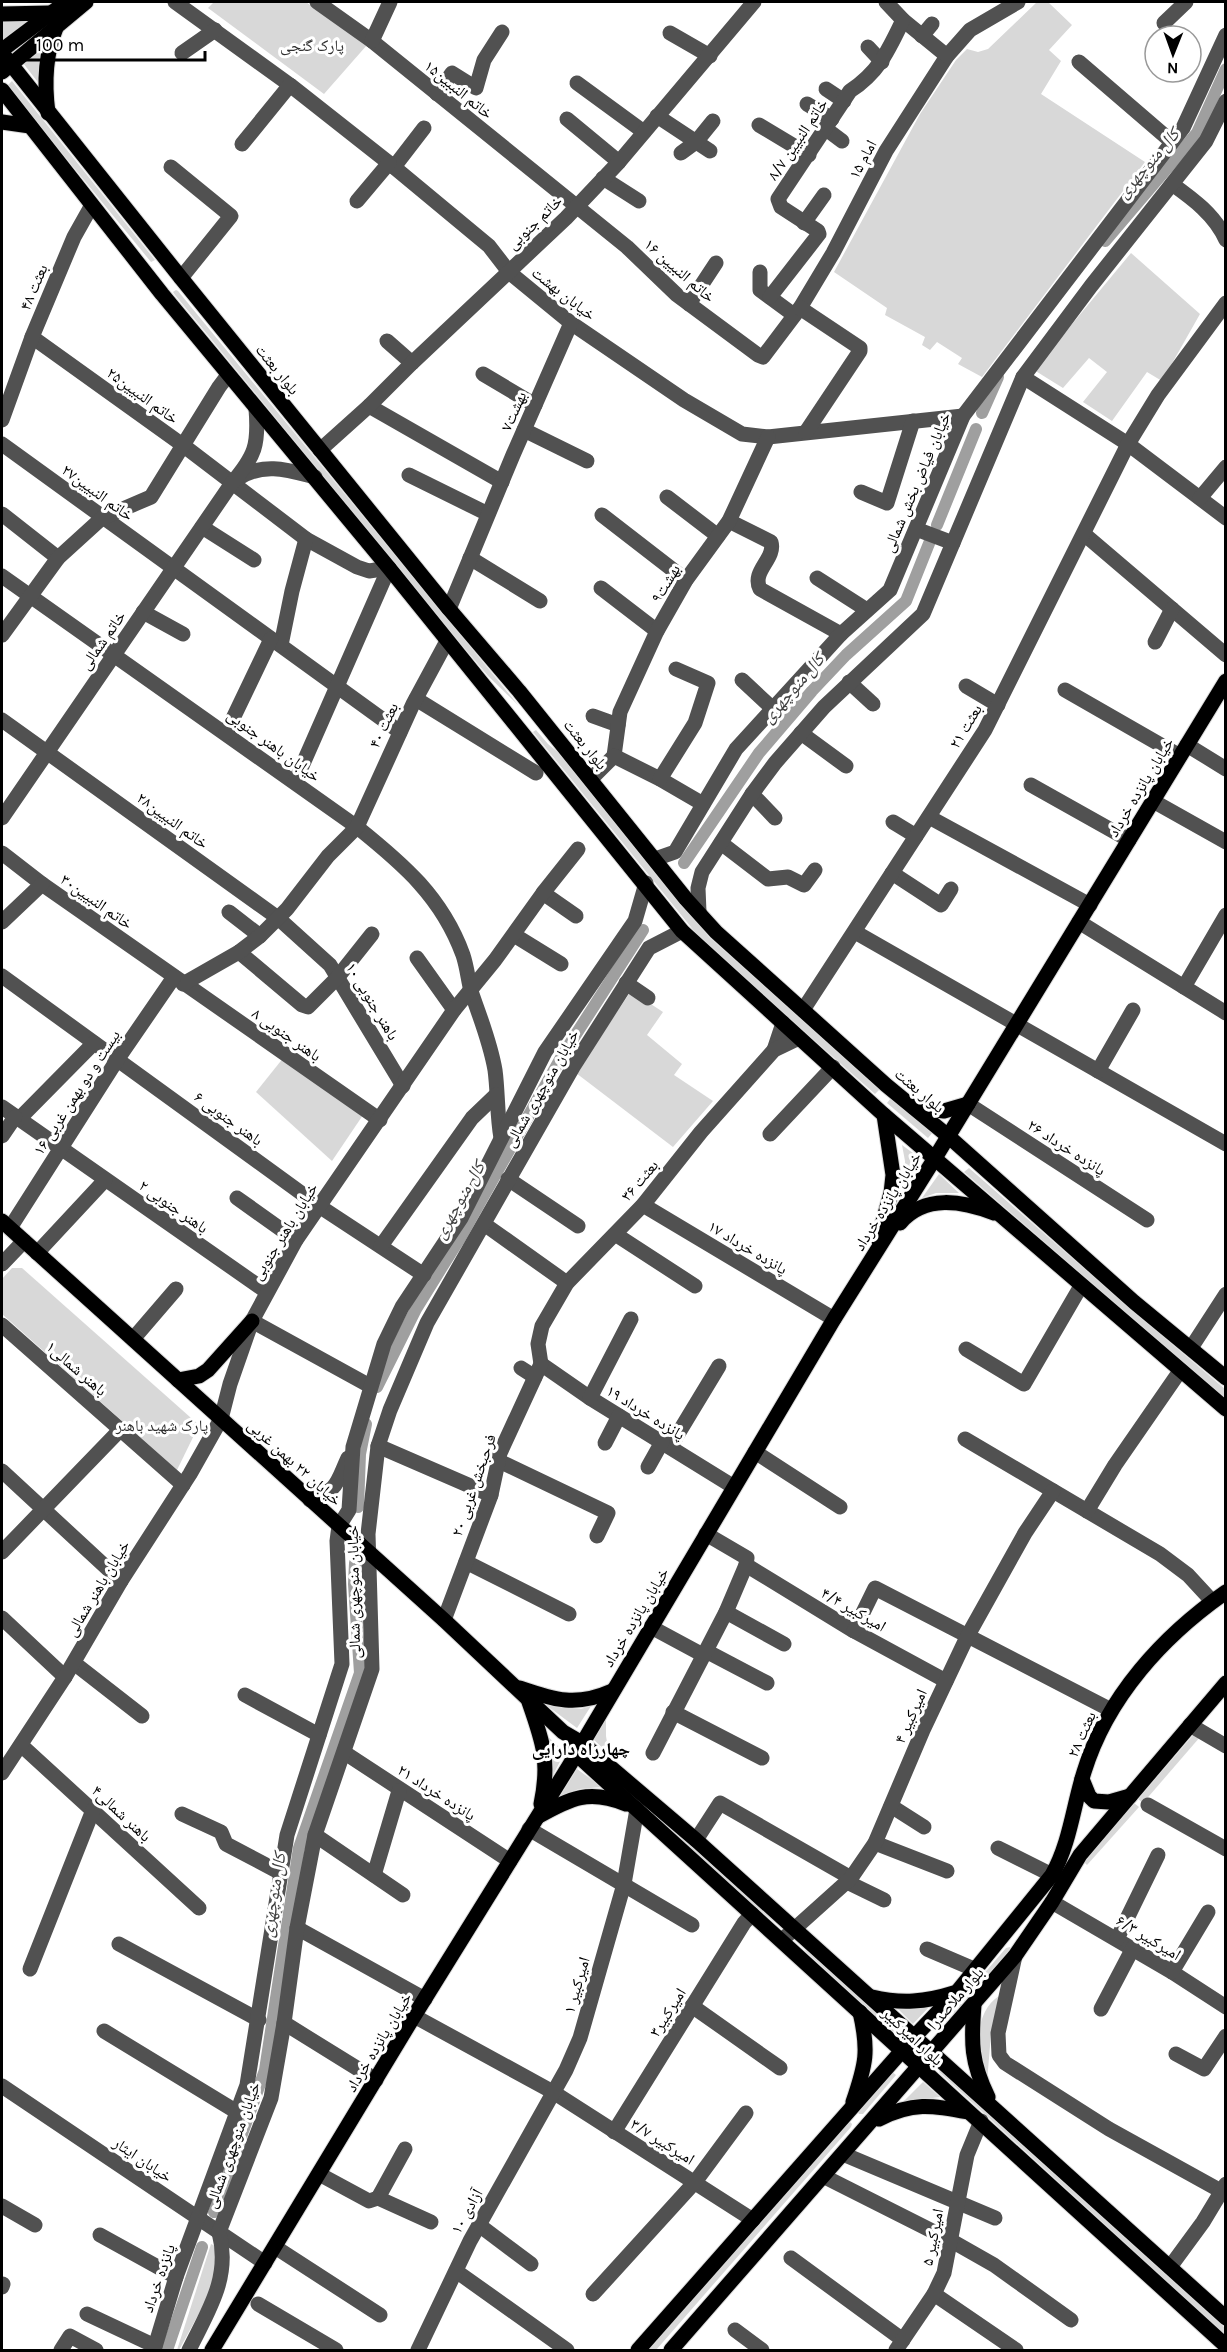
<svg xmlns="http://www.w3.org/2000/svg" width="1227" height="2352" viewBox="0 0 1227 2352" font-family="Karla,'Noto Naskh Arabic',sans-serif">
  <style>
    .green { fill: #d8d8d8 }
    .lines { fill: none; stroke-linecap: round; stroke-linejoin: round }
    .canal { stroke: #9f9f9f; stroke-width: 12 }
    .major-casing { stroke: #dbdbdb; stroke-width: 17 }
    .minor { stroke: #515151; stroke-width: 15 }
    .major { stroke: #000; stroke-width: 15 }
    .labels { text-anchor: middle; stroke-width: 6; stroke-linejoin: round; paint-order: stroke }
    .park-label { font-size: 16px; fill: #2f2f2f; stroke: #fff }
    .street-label { font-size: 16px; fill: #000; stroke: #fff }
    .water-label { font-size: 18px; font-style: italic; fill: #404040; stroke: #fff }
    .neighbourhood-label { font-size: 18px; font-weight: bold; fill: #000; stroke: #fff }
  </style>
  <rect width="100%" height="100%" fill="#fff"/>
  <g class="green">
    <polygon points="214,2 306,2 367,45 324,94 208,8"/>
    <polygon points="1037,2 1048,2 1072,25 1049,50 1061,61 1041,94 1145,162 982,377 958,364 962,358 937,342 930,350 922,345 925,337 885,315 887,308 834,272 920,114 956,60 967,49 978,52 988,49"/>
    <polygon points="2,20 30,20 2,43"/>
    <polygon points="46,45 40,85 23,63"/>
    <polygon points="12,81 155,260 151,262 7,86"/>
    <polygon points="1131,253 1200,314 1162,381 1147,372 1112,421 1083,402 1107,372 1089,358 1063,388 1034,370"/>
    <polygon points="176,290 178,291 519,706 488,676 449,630 175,295 173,292"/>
    <polygon points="536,730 548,744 565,758 709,937 880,1089 875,1094 703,942 533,732"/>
    <polygon points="631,991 663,1012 647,1035 682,1064 674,1075 713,1101 673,1147 576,1073"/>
    <polygon points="284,1057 363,1115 332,1161 256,1092"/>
    <polygon points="891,1098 933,1132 928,1138 887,1103"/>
    <polygon points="902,1145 921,1159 904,1187 905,1161"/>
    <polygon points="969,1168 1134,1312 1225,1389 1224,1398 964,1172"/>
    <polygon points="939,1174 959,1193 936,1193 922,1198"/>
    <polygon points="12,1268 22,1268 199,1425 177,1470 2,1314 2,1279"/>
    <polygon points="546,1705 581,1709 591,1706 577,1728"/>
    <polygon points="606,1714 606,1736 609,1754 593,1739"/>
    <polygon points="1195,1733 1200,1737 1143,1803 1138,1799"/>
    <polygon points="547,1736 565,1752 553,1775 553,1756"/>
    <polygon points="593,1761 705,1858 777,1924 745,1899"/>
    <polygon points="577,1769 602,1787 579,1789 560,1796"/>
    <polygon points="1134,1803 1139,1807 1087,1865 1083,1861"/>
    <polygon points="1010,1947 1010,1953 942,2031 938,2027 1006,1948"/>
    <polygon points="804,1950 810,1952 900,2033 901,2039"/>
    <path d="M 999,1996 L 991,2034 L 987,2082 C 984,2073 980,2064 979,2055 C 976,2034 981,2007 999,1996 Z"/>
    <polygon points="931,2005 913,2024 896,2007"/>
    <polygon points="942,2068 1225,2328 1225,2335 939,2072"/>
    <polygon points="891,2071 896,2075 863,2114 859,2114 857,2111"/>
    <polygon points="923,2082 940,2097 903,2102"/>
    <polygon points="849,2121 852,2124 851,2127 656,2350 648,2350 846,2122"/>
    <polygon points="211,2244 219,2248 214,2286 179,2350 177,2350"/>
  </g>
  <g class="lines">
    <g class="canal">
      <polyline points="1105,241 1197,133 1226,69"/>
      <polyline points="982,413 998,377"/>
      <polyline points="937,525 976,429"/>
      <polyline points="684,863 759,753 812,691 846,655 906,601 930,541"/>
      <polyline points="377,1387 416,1309 460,1238 562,1056 643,930"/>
      <polyline points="358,1507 360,1454 366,1424"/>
      <polyline points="214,2212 265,2070 299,1848 360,1673 354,1584 355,1563"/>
      <polyline points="167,2350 202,2247"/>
    </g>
    <defs>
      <g id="major">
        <polyline points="2,14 50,13"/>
        <polyline points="2,50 66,2"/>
        <polyline points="2,53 181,278 449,609 519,691 686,899 716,932 886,1085 948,1136 1134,1302 1226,1378"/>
        <polyline points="2,72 86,2"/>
        <polyline points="2,90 162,294 389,568 682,931 884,1115 1226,1409"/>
        <path d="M 48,113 C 44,83 45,55 56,28"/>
        <polyline points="2,122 30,126"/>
        <polyline points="913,1107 944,1111 968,1104"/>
        <polyline points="2,1221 444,1620 563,1732 582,1743 696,1840 1226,2318"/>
        <path d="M 900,1223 C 925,1194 962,1201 994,1213"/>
        <polyline points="878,1239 891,1193 893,1175 884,1115"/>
        <polyline points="178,1380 199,1376 208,1370 252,1321"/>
        <path d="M 520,1688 C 555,1700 576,1707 612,1691"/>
        <path d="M 529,1702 C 543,1742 550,1761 541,1804"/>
        <polyline points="571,1746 576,1754 1226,2346"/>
        <polyline points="1082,1779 1089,1796 1094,1801 1109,1802 1130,1796"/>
        <path d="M 539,1816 C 571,1798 589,1789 626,1804"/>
        <path d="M 872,1997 C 901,2004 926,2002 954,1993"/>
        <path d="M 974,2005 C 971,2043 971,2062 988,2097"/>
        <path d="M 853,2102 C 866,2064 869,2051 860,2012"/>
        <path d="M 879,2119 C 912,2102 932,2105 968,2112"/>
        <polyline points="212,2350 414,2016 569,1766 834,1319 935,1158 1226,681"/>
        <path d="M 638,2350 L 915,2036 L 957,1992 L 1052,1875 C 1070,1843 1073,1807 1084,1772 C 1107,1697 1163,1636 1226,1592"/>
        <polyline points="671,2350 1015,1956 1052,1902 1080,1855 1226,1683"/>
      </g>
    </defs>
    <use href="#major" class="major-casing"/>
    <g class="minor">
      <polyline points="175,2 290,85 389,163 489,246 509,272 571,323 684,400 742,434 768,437 963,416"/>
      <polyline points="317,2 372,41 627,247 677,295 758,355 763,357 800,308 833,253 886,151 947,56 970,30 1018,2"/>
      <polyline points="886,2 903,20 947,56"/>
      <polyline points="1164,23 1186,2"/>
      <polyline points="670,33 710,56"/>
      <polyline points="922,36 932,24"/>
      <polyline points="372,41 390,2"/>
      <polyline points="868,47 882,62"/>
      <polyline points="182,53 215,30"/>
      <polyline points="1079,62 1172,142"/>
      <polyline points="577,83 644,132"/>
      <polyline points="826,89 844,101"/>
      <polyline points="437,94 452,73 476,88 484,60 502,32"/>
      <polyline points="807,104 832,119"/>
      <polyline points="657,116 710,151"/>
      <polyline points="567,119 619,162"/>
      <polyline points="759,125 809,155"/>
      <polyline points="826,129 842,141"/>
      <polyline points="242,144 290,85"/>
      <polyline points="681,153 696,142 713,121"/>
      <polyline points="171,167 231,216 181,278"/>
      <polyline points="394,167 424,128"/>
      <polyline points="603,178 639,201"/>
      <path d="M 1172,184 C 1193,199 1215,215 1226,240"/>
      <polyline points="357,201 389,163"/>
      <polyline points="804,223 824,195"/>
      <polyline points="760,272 760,290 794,315"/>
      <path d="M 770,297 L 819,234 L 818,231 L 781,207 L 778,199 L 850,91 C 879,72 888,51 903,20"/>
      <polyline points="689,304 716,263"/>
      <polyline points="800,308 860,348 860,351 806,432"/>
      <polyline points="32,337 184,446 306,539 357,567 369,571 389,568"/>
      <polyline points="387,341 412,363"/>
      <polyline points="483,374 535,405"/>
      <polyline points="1023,377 1128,444 1226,518"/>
      <polyline points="369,406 502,482"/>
      <polyline points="2,420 32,337 74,237 92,205"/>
      <polyline points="524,430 587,461"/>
      <polyline points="2,444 400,732"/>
      <polyline points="320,450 369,406 412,363 566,218 619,162 754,2"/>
      <polyline points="409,475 488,514"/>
      <path d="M 239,478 C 264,462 288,470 315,477"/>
      <polyline points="861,492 887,503 913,421"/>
      <polyline points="667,497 718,536"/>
      <polyline points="1200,498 1226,467"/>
      <polyline points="2,514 58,558"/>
      <polyline points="602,515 686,580"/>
      <path d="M 729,521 L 771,542 C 776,559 751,571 760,589 L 841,634"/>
      <polyline points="202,527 254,560"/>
      <polyline points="916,529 953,543"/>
      <polyline points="1084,534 1226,655"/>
      <polyline points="470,558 540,601"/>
      <path d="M 2,576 L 357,827 C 403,864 442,897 463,955 C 467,967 468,979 471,991 C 480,1018 490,1041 495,1070 C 498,1092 497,1116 501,1138"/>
      <polyline points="817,578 867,610"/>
      <polyline points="601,588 657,631"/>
      <polyline points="449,609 513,455 571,323"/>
      <polyline points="143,612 183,634"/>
      <polyline points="2,635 58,558 102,518 151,497 219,387 228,375"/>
      <polyline points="1155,642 1172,609"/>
      <polyline points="281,645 292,591 306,539"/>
      <polyline points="742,680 772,708"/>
      <polyline points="849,682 873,704"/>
      <polyline points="966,686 998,705"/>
      <polyline points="1065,690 1180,756"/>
      <polyline points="416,699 536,773"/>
      <polyline points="593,716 618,725"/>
      <polyline points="2,720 278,918 330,965 403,1086"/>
      <polyline points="226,733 271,639"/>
      <polyline points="801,733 846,766"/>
      <polyline points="1187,745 1226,769"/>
      <polyline points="614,756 620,712 657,631 686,580 729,521 768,437"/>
      <polyline points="614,756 660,779 703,804"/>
      <polyline points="591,779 614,756"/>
      <polyline points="660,779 695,723 708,683 676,669"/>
      <polyline points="295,782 389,568"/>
      <polyline points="1031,785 1129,840"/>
      <polyline points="752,794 775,818"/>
      <polyline points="1153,801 1226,842"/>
      <polyline points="929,817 1090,905"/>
      <path d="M 2,818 L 232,483 C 255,456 259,445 256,409"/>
      <polyline points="893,822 916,836"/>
      <polyline points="721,843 768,879 788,877 804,885 815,870"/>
      <polyline points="2,853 42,884 380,1120"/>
      <polyline points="655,859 675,852 736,749 841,634 890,590 963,416 1183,128 1226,35"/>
      <polyline points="892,873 941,905 951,889"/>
      <polyline points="543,893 576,916"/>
      <polyline points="229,912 260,936"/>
      <polyline points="699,912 698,888 702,872 752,794 775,763 824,707 923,614 1023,377 1091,286 1206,141 1226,101"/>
      <polyline points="2,922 42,884"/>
      <polyline points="1079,922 1226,1013"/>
      <polyline points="855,932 1226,1144"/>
      <polyline points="514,935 561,964"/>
      <polyline points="239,952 302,1005 308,1007 337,978 372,934"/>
      <polyline points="417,958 454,1010"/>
      <polyline points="2,976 319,1206 424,1275"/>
      <polyline points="626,983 648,998"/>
      <polyline points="183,984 239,952 260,936 287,909 328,856 357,827 413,704 447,641"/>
      <polyline points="1184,987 1226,915"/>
      <polyline points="803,1010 985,730 1128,444 1158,395 1226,303"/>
      <polyline points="774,1050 783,1023"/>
      <polyline points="1098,1071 1133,1010"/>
      <polyline points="968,1104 1147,1220"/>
      <polyline points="2,1107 267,1292"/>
      <polyline points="19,1119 94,1043"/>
      <polyline points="770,1134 833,1067"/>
      <polyline points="2,1136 15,1117"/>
      <polyline points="508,1179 578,1226"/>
      <polyline points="237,1198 296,1240"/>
      <polyline points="643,1205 834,1319"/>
      <polyline points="484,1224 567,1283"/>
      <polyline points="10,1228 117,1060 174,977"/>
      <polyline points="615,1234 695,1286"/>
      <polyline points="381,1246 472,1118 496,1095"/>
      <polyline points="37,1253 105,1180"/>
      <polyline points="2,1264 24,1241"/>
      <polyline points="252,1321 370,1386"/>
      <polyline points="2,1325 183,1485"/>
      <polyline points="133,1339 176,1289"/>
      <polyline points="1191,1348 1226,1294"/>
      <polyline points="966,1349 1024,1384 1081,1286"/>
      <polyline points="541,1364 538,1344 542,1326 567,1283 643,1205 701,1132 774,1050 799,1038"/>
      <polyline points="541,1364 590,1398 734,1487"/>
      <polyline points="521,1368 535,1377"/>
      <polyline points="590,1398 631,1319"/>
      <polyline points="965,1439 1160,1554 1188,1575 1212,1601"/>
      <polyline points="605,1443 619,1416"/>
      <polyline points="378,1446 491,1495"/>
      <polyline points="670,1447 719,1366"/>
      <polyline points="755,1452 840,1507"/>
      <polyline points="499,1461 608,1513 597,1536"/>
      <polyline points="648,1467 662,1442"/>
      <polyline points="2,1471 121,1581"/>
      <path d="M 310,1500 C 339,1489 336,1484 348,1458"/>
      <polyline points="1087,1511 1115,1465 1180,1371"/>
      <polyline points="2,1552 120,1430"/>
      <polyline points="466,1562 569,1614"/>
      <polyline points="746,1565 854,1631 946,1681"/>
      <polyline points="726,1612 784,1644"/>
      <polyline points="2,1618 65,1677"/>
      <polyline points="444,1620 491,1495 500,1453 541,1364"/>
      <polyline points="651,1627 703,1655"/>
      <polyline points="854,1631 875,1588 1111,1710"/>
      <polyline points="706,1651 767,1683"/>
      <polyline points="74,1663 142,1716"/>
      <polyline points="245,1695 319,1735"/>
      <polyline points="673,1712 762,1758"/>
      <polyline points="1190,1725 1226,1746"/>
      <polyline points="21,1745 199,1908"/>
      <polyline points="345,1753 510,1861"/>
      <polyline points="653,1753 726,1612 746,1565 747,1558 706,1534"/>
      <polyline points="2,1773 65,1677 121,1581 190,1474 221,1419 230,1384 252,1321 296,1240 454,1010 495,960 543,893 578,849"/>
      <polyline points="1148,1805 1226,1849"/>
      <polyline points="891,1806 924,1827"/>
      <polyline points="182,1814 221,1832 226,1844 281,1873"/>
      <polyline points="529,1829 692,1925"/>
      <polyline points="315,1835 403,1895"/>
      <polyline points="696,1840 720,1803 851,1878"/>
      <polyline points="875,1843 947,1871"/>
      <polyline points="998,1848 1052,1875"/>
      <polyline points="374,1875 399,1791"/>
      <polyline points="847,1882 884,1900"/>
      <polyline points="1052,1902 1172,1972 1226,2007"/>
      <polyline points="297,1928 425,1999"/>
      <polyline points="1117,1939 1158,1855"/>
      <polyline points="782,1940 851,1878 875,1843 923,1730 967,1637 1025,1533 1053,1491"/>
      <polyline points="119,1944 259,2020"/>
      <polyline points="927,1949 976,1970"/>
      <polyline points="1015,1956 998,2033 999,2055 1005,2063 1109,2129 1221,2191"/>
      <polyline points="30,1969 93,1810"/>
      <polyline points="1172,1972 1208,1912"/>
      <polyline points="692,2006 780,2068"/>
      <polyline points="1101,2009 1133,1948"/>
      <polyline points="414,2016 553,2092 753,2220"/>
      <polyline points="284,2023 376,2080"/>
      <polyline points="104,2031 237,2112"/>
      <polyline points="1176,2054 1204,2069 1226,2036"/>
      <polyline points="2,2086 265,2263"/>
      <polyline points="614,2132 744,1923 752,1914"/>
      <polyline points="843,2154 995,2218"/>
      <polyline points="319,2174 369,2201 378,2198"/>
      <polyline points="823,2176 950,2240 994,2265 1071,2320"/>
      <polyline points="378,2198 431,2222"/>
      <polyline points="378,2198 405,2149"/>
      <polyline points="2,2206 35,2225"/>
      <polyline points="479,2225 531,2264"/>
      <polyline points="100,2235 176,2277"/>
      <polyline points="275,2247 380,2315"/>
      <polyline points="791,2258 903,2340"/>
      <polyline points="1170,2267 1203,2222 1226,2184"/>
      <polyline points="456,2271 567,2350"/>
      <polyline points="2,2287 3,2284"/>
      <polyline points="593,2294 695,2182 746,2113"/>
      <polyline points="934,2294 1016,2350"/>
      <polyline points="258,2304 336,2350"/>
      <polyline points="87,2314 155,2346"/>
      <polyline points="735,2330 762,2350"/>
      <polyline points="61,2350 70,2336 96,2350"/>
      <polyline points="154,2350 176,2277 247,2085 287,1835 342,1664 337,1541 339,1526 349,1510 353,1447 384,1344 402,1307 461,1218 545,1052 635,921 646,883"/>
      <path d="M 189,2350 C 208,2311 231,2278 219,2232 L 271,2098 L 284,2023 L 297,1928 L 315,1835 L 372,1669 L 368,1534 L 378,1446 L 390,1410 L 427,1323 L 573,1067 L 649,948 L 682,931"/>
      <polyline points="418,2350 470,2241 566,2070 580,2038 624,1884 637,1809"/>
      <polyline points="896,2350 934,2294 944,2273 967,2155 981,2121"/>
    </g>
    <use href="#major" class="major"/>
  </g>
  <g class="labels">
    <g class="park-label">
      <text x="312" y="51">پارک گنجی</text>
      <text x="162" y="1431">پارک شهید باهنر</text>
    </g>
    <g class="street-label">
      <text transform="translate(459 89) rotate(39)" y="6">خاتم النببین۱۵</text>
      <text transform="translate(797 139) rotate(-56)" y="6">خاتم النبیین ۸/۷</text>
      <text transform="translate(862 159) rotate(-62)" y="6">امام ۱۵</text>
      <text transform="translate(534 222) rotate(-44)" y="6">خاتم جنوبی</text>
      <text transform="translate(680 270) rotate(41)" y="6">خاتم النبیین ۱۶</text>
      <text transform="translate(33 287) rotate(-67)" y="6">بعثت ۴۸</text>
      <text transform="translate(564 293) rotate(38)" y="6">خیابان بهشت</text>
      <text transform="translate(278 369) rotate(51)" y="6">بلوار بعثت</text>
      <text transform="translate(143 395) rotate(36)" y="6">خاتم النبیین۲۵</text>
      <text transform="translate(513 411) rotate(-66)" y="6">بهشت۷</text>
      <text transform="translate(916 482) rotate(-67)" y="6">خیابان فیاض بخش شمالی</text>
      <text transform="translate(98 492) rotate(36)" y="6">خاتم النبیین۲۷</text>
      <text transform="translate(665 583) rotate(-59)" y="6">بهشت۹</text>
      <text transform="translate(102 640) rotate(-55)" y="6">خاتم شمالی</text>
      <text transform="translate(383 725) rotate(-65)" y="6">بعثت ۴۰</text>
      <text transform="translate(965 726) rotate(-59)" y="6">بعثت ۲۱</text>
      <text transform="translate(586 744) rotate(51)" y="6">بلوار بعثت</text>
      <text transform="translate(274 745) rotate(36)" y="6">خیابان باهنر جنوبی</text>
      <text transform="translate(1140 787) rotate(-59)" y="6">خیابان پانزده خرداد</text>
      <text transform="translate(173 820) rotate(36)" y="6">خاتم النبیین۲۸</text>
      <text transform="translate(97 901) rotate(35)" y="6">خاتم النبیین۳۰</text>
      <text transform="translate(373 1001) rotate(59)" y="6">باهنر جنوبی ۱۰</text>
      <text transform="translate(287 1034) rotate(35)" y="6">باهنر جنوبی ۸</text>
      <text transform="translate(541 1088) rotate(-60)" y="6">خیابان منوچهری شمالی</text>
      <text transform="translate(920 1090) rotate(40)" y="6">بلوار بعثت</text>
      <text transform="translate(76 1092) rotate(-57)" y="6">بیست و دو بهمن غربی ۱۶</text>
      <text transform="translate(229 1118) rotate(36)" y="6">باهنر جنوبی ۶</text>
      <text transform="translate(1067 1147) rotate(33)" y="6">پانزده خرداد ۲۶</text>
      <text transform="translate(639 1180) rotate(-50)" y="6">بعثت ۳۶</text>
      <text transform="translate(887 1201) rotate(-58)" y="6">خیابان پانزده خرداد</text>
      <text transform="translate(174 1206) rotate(35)" y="6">باهنر جنوبی ۲</text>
      <text transform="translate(284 1231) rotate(-58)" y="6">خیابان باهنر جنوبی</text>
      <text transform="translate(748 1247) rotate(31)" y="6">پانزده خرداد ۱۷</text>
      <text transform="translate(77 1368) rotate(41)" y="6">باهنر شمالی۱</text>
      <text transform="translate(646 1412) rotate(32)" y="6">پانزده خرداد ۱۹</text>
      <text transform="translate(295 1462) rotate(42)" y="6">خیابان ۲۲ بهمن غربی</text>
      <text transform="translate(473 1485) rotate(-71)" y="6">فرحبخش غربی ۲۰</text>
      <text transform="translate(97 1588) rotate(-59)" y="6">خیابان باهنر شمالی</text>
      <text transform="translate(353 1592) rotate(-91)" y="6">خیابان منوچهری شمالی</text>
      <text transform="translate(854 1609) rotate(30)" y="6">امیرکبیر ۴/۴</text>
      <text transform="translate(635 1617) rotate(-59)" y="6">خیابان پانزده خرداد</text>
      <text transform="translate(910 1716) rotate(-66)" y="6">امیرکبیر ۴</text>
      <text transform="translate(1081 1734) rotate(-66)" y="6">بعثت ۲۸</text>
      <text transform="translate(437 1792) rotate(33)" y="6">پانزده خرداد ۲۱</text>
      <text transform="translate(122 1813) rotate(43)" y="6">باهنر شمالی۴</text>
      <text transform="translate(1149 1937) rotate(31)" y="6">امیرکبیر ۶/۳</text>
      <text transform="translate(576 1985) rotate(-74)" y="6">امیرکبیر ۱</text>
      <text transform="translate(955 1998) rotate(-49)" y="6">بلوار ملاصدرا</text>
      <text transform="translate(667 2012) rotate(-58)" y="6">امیرکبیر۳</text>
      <text transform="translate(913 2036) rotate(43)" y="6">بلوار امیرکبیر</text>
      <text transform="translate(378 2042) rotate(-59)" y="6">خیابان پانزده خرداد</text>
      <text transform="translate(663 2141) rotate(32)" y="6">امیرکبیر ۳/۷</text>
      <text transform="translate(232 2145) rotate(-70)" y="6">خیابان منوچهری شمالی</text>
      <text transform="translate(143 2159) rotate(34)" y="6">خیابان ایثار</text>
      <text transform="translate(466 2211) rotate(-61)" y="6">آزادی ۱۰</text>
      <text transform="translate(932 2237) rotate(-79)" y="6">امیرکبیر ۵</text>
      <text transform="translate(158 2278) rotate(-71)" y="6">پانزده خرداد</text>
    </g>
    <g class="water-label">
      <text transform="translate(1148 163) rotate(-49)" y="6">کال منوچهری</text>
      <text transform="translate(793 688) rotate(-49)" y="6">کال منوچهری</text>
      <text transform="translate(459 1200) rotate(-60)" y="6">کال منوچهری</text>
      <text transform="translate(273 1895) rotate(-81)" y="6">کال منوچهری</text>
    </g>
    <g class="neighbourhood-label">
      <text x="581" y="1755">چهارراه دارایی</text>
    </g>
  </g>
  <rect width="1227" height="2352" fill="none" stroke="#000000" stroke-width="6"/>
  <g transform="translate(1173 54) rotate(181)"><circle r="28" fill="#ffffff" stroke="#999999" stroke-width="1.5"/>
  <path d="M0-4.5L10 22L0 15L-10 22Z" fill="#000000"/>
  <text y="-9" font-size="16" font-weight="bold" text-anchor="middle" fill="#000000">N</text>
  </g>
  <path d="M27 51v9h178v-9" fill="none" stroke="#000000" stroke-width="3"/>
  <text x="36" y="51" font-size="18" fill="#000000" stroke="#ffffff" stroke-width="4.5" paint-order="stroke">100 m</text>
</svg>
